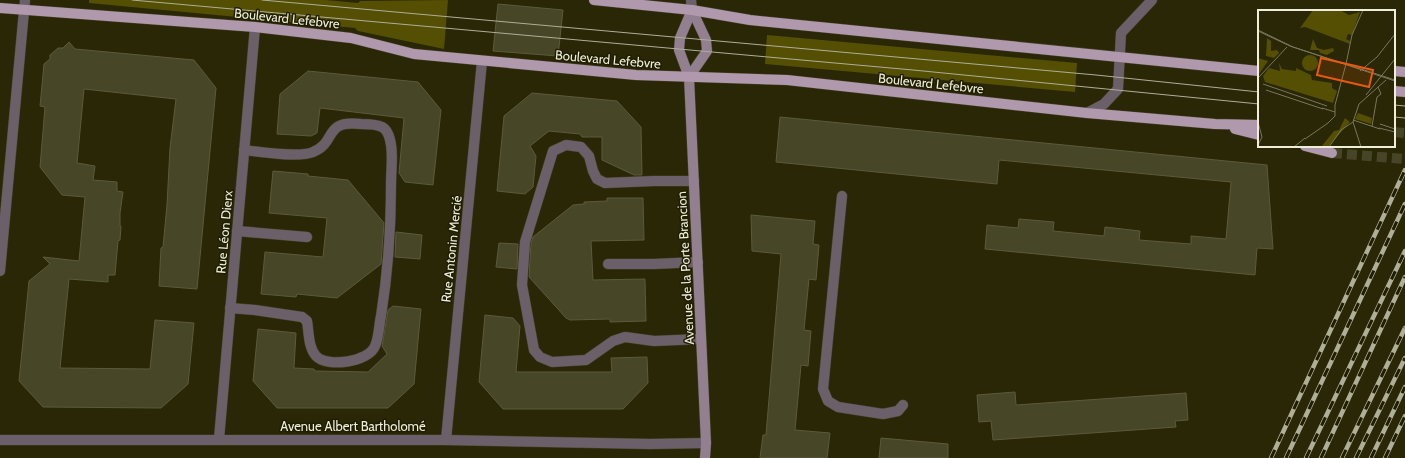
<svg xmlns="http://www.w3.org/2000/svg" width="1405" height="458" viewBox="0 0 1405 458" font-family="Cabin,sans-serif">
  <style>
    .green { fill: #544f03 }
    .building { fill: #474626; stroke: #5c5a3a }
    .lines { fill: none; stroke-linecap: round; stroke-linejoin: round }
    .primary-tunnel { stroke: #474527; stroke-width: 10; stroke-dasharray: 10 5; stroke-linecap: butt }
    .service-casing { stroke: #454325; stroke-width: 11 }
    .minor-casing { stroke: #454325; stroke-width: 11 }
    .tertiary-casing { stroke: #454325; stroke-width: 11 }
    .secondary-casing { stroke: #454325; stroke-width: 11 }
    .primary-casing { stroke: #454325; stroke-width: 11 }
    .service { stroke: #6b5f69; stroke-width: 10 }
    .minor { stroke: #6b5f69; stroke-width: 10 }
    .tertiary { stroke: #6b5f69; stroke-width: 10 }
    .secondary { stroke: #927f8f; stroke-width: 10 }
    .primary { stroke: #b098ad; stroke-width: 10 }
    .tram { stroke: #afae97; stroke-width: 1 }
    .rail-casing { stroke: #afae97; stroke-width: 4.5 }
    .rail { stroke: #201e00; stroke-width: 3; stroke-dasharray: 9; stroke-linecap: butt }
    .labels { text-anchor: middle; stroke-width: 3; stroke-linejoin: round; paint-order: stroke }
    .street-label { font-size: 13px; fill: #eeeedb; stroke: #201e00 }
    .inset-road { fill: none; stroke: #78775c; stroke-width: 1 }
    .view { fill: #e8590c; fill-opacity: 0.15; stroke: #e8590c; stroke-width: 2 }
    .inset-edge { fill: none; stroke: #eeeedb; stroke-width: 2 }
  </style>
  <rect width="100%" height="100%" fill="#2a2707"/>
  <g class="green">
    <polygon points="89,0 326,0 358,3 360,1 448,0 444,49 358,31 355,28 89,3"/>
    <polygon points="767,35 1077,63 1075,92 765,64"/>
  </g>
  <g class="building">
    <polygon points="498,4 563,10 558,56 493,51"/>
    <polygon points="69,42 75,49 194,60 216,88 197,289 159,286 161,248 163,247 167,205 170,148 176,99 84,89 77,163 95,166 93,180 117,182 117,191 123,192 120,213 120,225 121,227 120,240 118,241 115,275 108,275 108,282 69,279 60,368 150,369 155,320 194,323 188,384 161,408 43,407 19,381 29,281 50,264 43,257 79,261 85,197 62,195 40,167 45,107 40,106 44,64 50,59 50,55 58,48 63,48"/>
    <polygon points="308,71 418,82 441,110 433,185 405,182 399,173 404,118 320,108 317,133 311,136 277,134 280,94"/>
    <polygon points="532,93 617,101 641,127 642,175 634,175 602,160 602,137 582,137 580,134 549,131 530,146 536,156 533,187 525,194 497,191 504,116"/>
    <polygon points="780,117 1267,165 1273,249 1257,248 1255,275 985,249 987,225 1018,228 1019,219 1054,222 1053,231 1104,236 1105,227 1140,231 1139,240 1191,244 1191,236 1226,239 1231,182 999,160 997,184 776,162"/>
    <polygon points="273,171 308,174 308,176 348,180 384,223 381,264 337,298 297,294 296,297 261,294 265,252 323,257 327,218 269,213"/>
    <polygon points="607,198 643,198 644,240 591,241 593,280 645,279 646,321 610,322 610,319 570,320 566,318 529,277 531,243 533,237 573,205 584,204 584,202 607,201"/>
    <polygon points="751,215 815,221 813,244 819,245 816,280 809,279 804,330 811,331 808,366 801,365 795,430 830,433 827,458 760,458 763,435 766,435 781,254 752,251"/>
    <polygon points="396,232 422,235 420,259 395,257"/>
    <polygon points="499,243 518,244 517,269 496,267"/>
    <polygon points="393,306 421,309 414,384 388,408 277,408 253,381 258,329 296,333 294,368 314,369 315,371 368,372 387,354 382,346 388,310"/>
    <polygon points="485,315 513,318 520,326 516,372 612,372 611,358 647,357 648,383 623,409 503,409 479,382"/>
    <polygon points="1015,392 1016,405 1186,393 1188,420 1175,421 1176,427 993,440 991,421 979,422 977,395"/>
    <polygon points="881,438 948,444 948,458 879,458"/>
  </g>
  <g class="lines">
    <g class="primary-tunnel">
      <polyline points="1394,132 1405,133"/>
      <polyline points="1332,153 1405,159"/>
    </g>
    <defs>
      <g id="service">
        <polyline points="694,181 654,181 605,183 597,179 593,171 589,156 581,147 566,145 553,151 525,242 522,285 534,350 540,357 552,362 586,360 613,341 625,337 654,341 701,339"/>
        <polyline points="842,196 823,389 828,401 838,407 883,414 898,411 903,405"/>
        <polyline points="237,231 307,237"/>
        <polyline points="608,264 654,264 698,262"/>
        <path d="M 230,308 L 255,310 L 302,317 L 307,321 C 309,332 308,347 316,356 C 327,368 369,362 375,346 C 379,338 379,324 381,316 C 388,272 391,228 391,184 C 391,171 393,157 391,145 C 390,138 388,130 382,127 C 376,124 367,124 361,124 C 322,120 338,142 313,152 C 300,158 260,152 244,150"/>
      </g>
      <g id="minor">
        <polyline points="0,271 25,0"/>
        <polyline points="219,439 255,27"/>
        <polyline points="0,440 446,440 650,444 706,443"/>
        <polyline points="446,440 482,61"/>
      </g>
      <g id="tertiary">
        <polyline points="691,0 692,10"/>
        <polyline points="1087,113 1104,104 1118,89 1121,33 1152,0"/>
      </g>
      <g id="secondary">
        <polyline points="692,10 680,38 679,50 689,77 706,443 705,458"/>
        <polyline points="689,77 707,51 706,40 692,10"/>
      </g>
      <g id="primary">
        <polyline points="594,0 692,10 750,20 1259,71"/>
        <polyline points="0,8 255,27 351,38 414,54 636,75 787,80 1087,113 1215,124 1259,125"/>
        <polyline points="1394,71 1405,72"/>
        <polyline points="1394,91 1405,92"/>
        <polyline points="1235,129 1259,135"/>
        <polyline points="1305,146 1332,153"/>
      </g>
    </defs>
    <use href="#service" class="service-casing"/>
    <use href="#minor" class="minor-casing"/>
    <use href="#tertiary" class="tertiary-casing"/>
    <use href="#secondary" class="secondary-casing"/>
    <use href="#primary" class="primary-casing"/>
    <use href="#service" class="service"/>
    <use href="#minor" class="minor"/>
    <use href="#tertiary" class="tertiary"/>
    <use href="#secondary" class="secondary"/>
    <use href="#primary" class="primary"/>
    <g class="tram">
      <polyline points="132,0 913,70 1259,104"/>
      <polyline points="262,0 1096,75 1259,92"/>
      <polyline points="1394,105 1405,106"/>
      <polyline points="1394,117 1405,118"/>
    </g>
    <defs>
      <g id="rail">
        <polyline points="1271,458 1405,170"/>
        <polyline points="1286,458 1405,204"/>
        <polyline points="1306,458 1405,251"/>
        <polyline points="1321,458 1405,277"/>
        <polyline points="1342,458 1405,328"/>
        <polyline points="1356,458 1405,358"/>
        <polyline points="1371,458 1405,387"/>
        <polyline points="1385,458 1405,416"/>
      </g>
    </defs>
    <use href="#rail" class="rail-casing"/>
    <use href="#rail" class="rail"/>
  </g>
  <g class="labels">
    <g class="street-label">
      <text transform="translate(287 18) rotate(6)" y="5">Boulevard Lefebvre</text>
      <text transform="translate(608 59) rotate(5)" y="5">Boulevard Lefebvre</text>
      <text transform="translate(931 83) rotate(6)" y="5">Boulevard Lefebvre</text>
      <text transform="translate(224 232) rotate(-85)" y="5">Rue Léon Dierx</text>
      <text transform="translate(451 249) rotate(-84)" y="5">Rue Antonin Mercié</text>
      <text transform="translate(685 268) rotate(-93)" y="5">Avenue de la Porte Brancion</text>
      <text x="353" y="431">Avenue Albert Bartholomé</text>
    </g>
  </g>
  <g transform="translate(1258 10)">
    <rect width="137" height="137" fill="#2a2707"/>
    <path d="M 55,0 L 82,0 L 91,5 L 102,2 L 94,25 L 90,24 L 88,29 L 92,31 L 92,34 L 47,17 L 42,18 ZM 9,28 L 13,31 L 13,41 L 19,40 L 21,43 L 16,48 L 8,46 ZM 55,29 L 59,38 L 66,40 L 75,38 L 76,41 L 69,45 L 62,43 L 61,40 L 52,40 ZM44 53a8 8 0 1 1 16 0a8 8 0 1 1-16 0ZM 0,48 L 10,51 L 1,64 L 0,63 ZM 21,53 L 24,59 L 38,61 L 38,58 L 53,65 L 54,70 L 74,73 L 74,78 L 79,81 L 75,93 L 7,72 L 5,66 L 11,58 L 22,61 ZM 100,103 L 114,108 L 113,114 L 97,109 ZM 87,108 L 92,112 L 70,137 L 63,137 L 76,121 L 81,120 Z" fill="#544f03"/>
    <path class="inset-road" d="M 0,20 L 35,37 L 137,70M 0,21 L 32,36 L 137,71M 88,54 L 94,25 L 105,0M 102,61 L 119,47 L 137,24M 1,67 L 29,37M 5,74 L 69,96M 8,80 L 65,99M 108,85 L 137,49M 64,98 L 77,102M 95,110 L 122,119M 0,112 L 4,127 L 0,135M 95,112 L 101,94 L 128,70M 95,112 L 103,137M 70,113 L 77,106 L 77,95 L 88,54M 122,114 L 137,119M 114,116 L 119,87 L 123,84 L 120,77M 121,118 L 137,122M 47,129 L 70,113M 36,137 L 47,128M 71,137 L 83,120 L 95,112"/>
    <path class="view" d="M 63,48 L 115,60 L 111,77 L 59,65 Z"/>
    <rect width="137" height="137" class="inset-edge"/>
  </g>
</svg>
